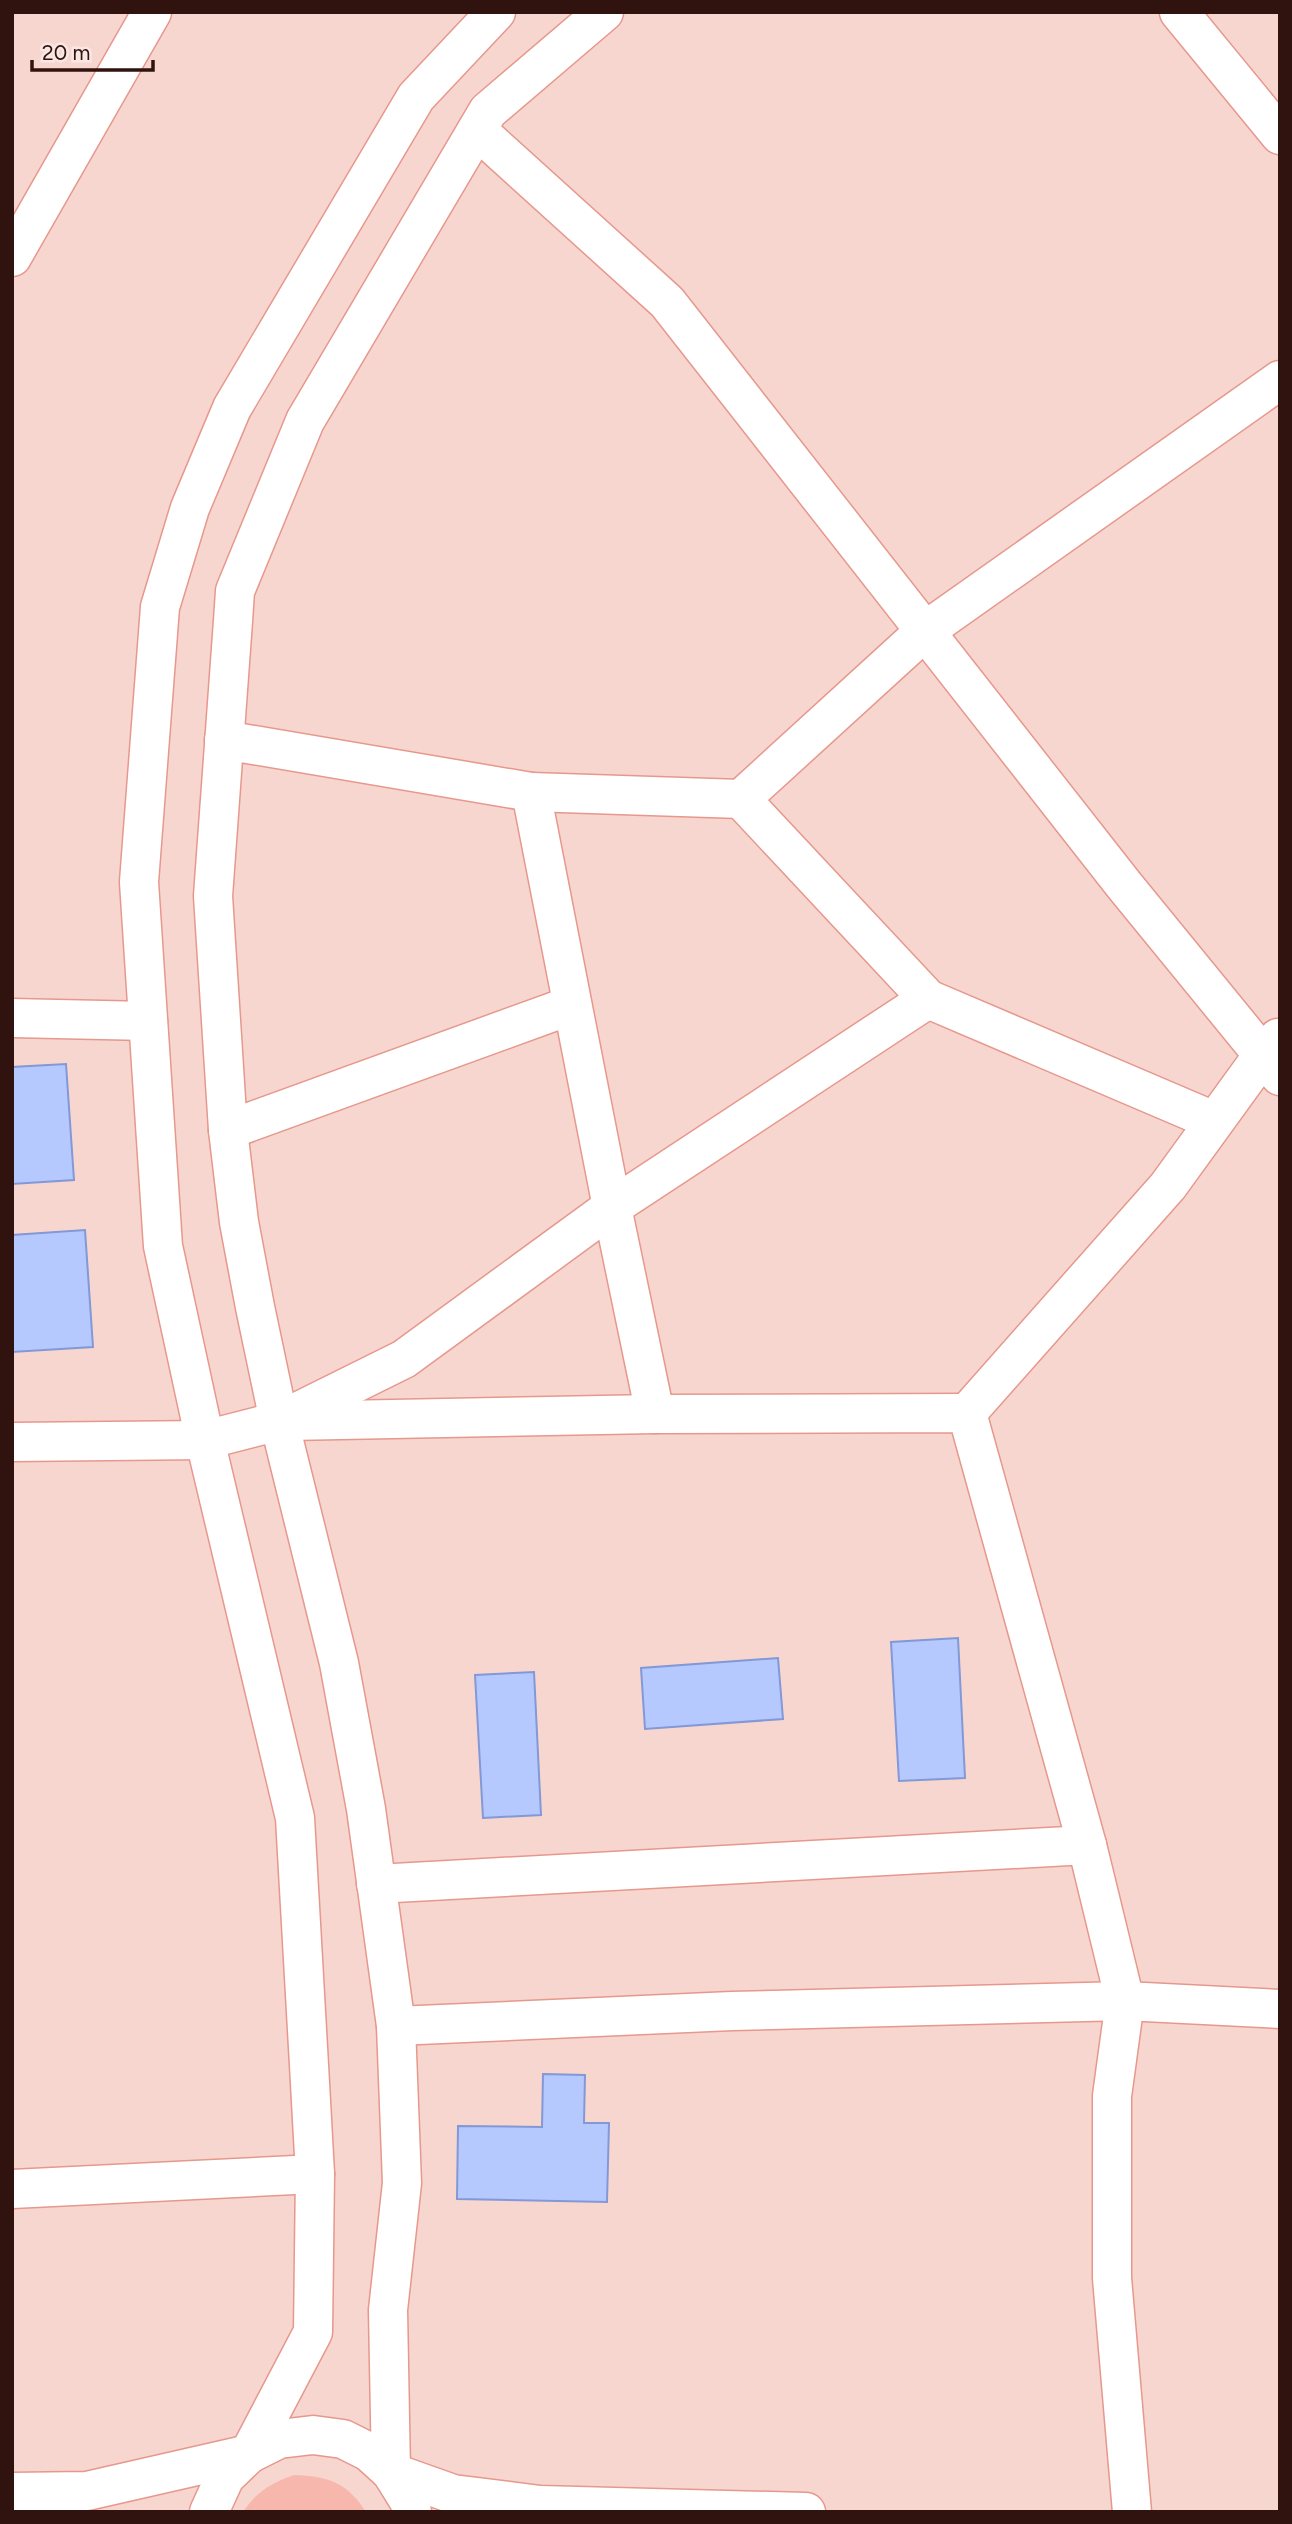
<svg xmlns="http://www.w3.org/2000/svg" width="1292" height="2524" viewBox="0 0 1292 2524" font-family="Figtree,sans-serif">
  <style>
    .green { fill: #f8b7ad }
    .building { fill: #b5c9fe; stroke: #8298d7; stroke-width: 2 }
    .lines { fill: none; stroke-linecap: round; stroke-linejoin: round }
    .minor-casing { stroke: #e6988c; stroke-width: 41 }
    .major-casing { stroke: #e6988c; stroke-width: 41 }
    .minor { stroke: #fff; stroke-width: 38 }
    .major { stroke: #fff; stroke-width: 38 }
  </style>
  <rect width="100%" height="100%" fill="#f8d6d0"/>
  <path class="green" d="M 294,2475 C 327,2476 347,2482 366,2512 L 243,2512 C 256,2492 271,2483 294,2475 Z"/>
  <g class="building">
    <polygon points="66,1064 74,1180 12,1184 12,1067"/>
    <polygon points="85,1230 93,1347 12,1352 12,1235"/>
    <polygon points="958,1638 965,1778 899,1781 891,1642"/>
    <polygon points="778,1658 783,1719 645,1729 641,1668"/>
    <polygon points="534,1672 541,1815 483,1818 475,1675"/>
    <polygon points="543,2074 585,2075 584,2123 609,2123 607,2202 457,2199 458,2126 542,2127"/>
  </g>
  <g class="lines">
    <defs>
      <g id="minor">
        <polyline points="1179,12 1280,135"/>
        <polyline points="477,130 667,302 1124,885 1280,1076"/>
        <polyline points="12,257 152,12"/>
        <polyline points="224,740 531,792 612,1207 655,1414 967,1413 1087,1845 1125,2001 1112,2096 1112,2278 1132,2512"/>
        <polyline points="531,792 741,799 928,999 1214,1121"/>
        <polyline points="741,799 925,631 1280,380"/>
        <polyline points="12,1018 148,1021"/>
        <polyline points="228,1130 572,1005"/>
        <polyline points="967,1413 1168,1186 1263,1055 1278,1038"/>
        <polyline points="288,1421 655,1414"/>
        <polyline points="12,1442 205,1440 279,1421 404,1359 612,1207 928,999"/>
        <polyline points="376,1884 1087,1845"/>
        <polyline points="396,2026 732,2011 1125,2001 1280,2009"/>
        <polyline points="12,2189 315,2174"/>
        <polyline points="249,2454 313,2332 315,2174 309,2065 295,1818 205,1440 163,1246 139,882 160,607 190,508 232,408 416,97 496,12"/>
        <polyline points="391,2472 388,2310 402,2183 396,2026 366,1809 339,1663 279,1421 255,1307 239,1222 228,1130 213,896 233,621 235,591 305,421 488,111 604,12"/>
      </g>
      <g id="major">
        <polyline points="391,2472 453,2494 540,2505 806,2512"/>
        <polyline points="12,2492 87,2491 249,2454 279,2439 313,2435 343,2439 369,2452 391,2472 409,2501 412,2512"/>
        <polyline points="209,2512 225,2477 249,2454"/>
      </g>
    </defs>
    <use href="#minor" class="minor-casing"/>
    <use href="#major" class="major-casing"/>
    <use href="#minor" class="minor"/>
    <use href="#major" class="major"/>
  </g>
  <rect width="1292" height="2524" fill="none" stroke="#30130f" stroke-width="28"/>
  <path d="M32 60v10h121v-10" fill="none" stroke="#30130f" stroke-width="3.5"/>
  <text x="42" y="60" font-size="21" fill="#30130f" stroke="#f9e7e4" stroke-width="5" paint-order="stroke">20 m</text>
</svg>
